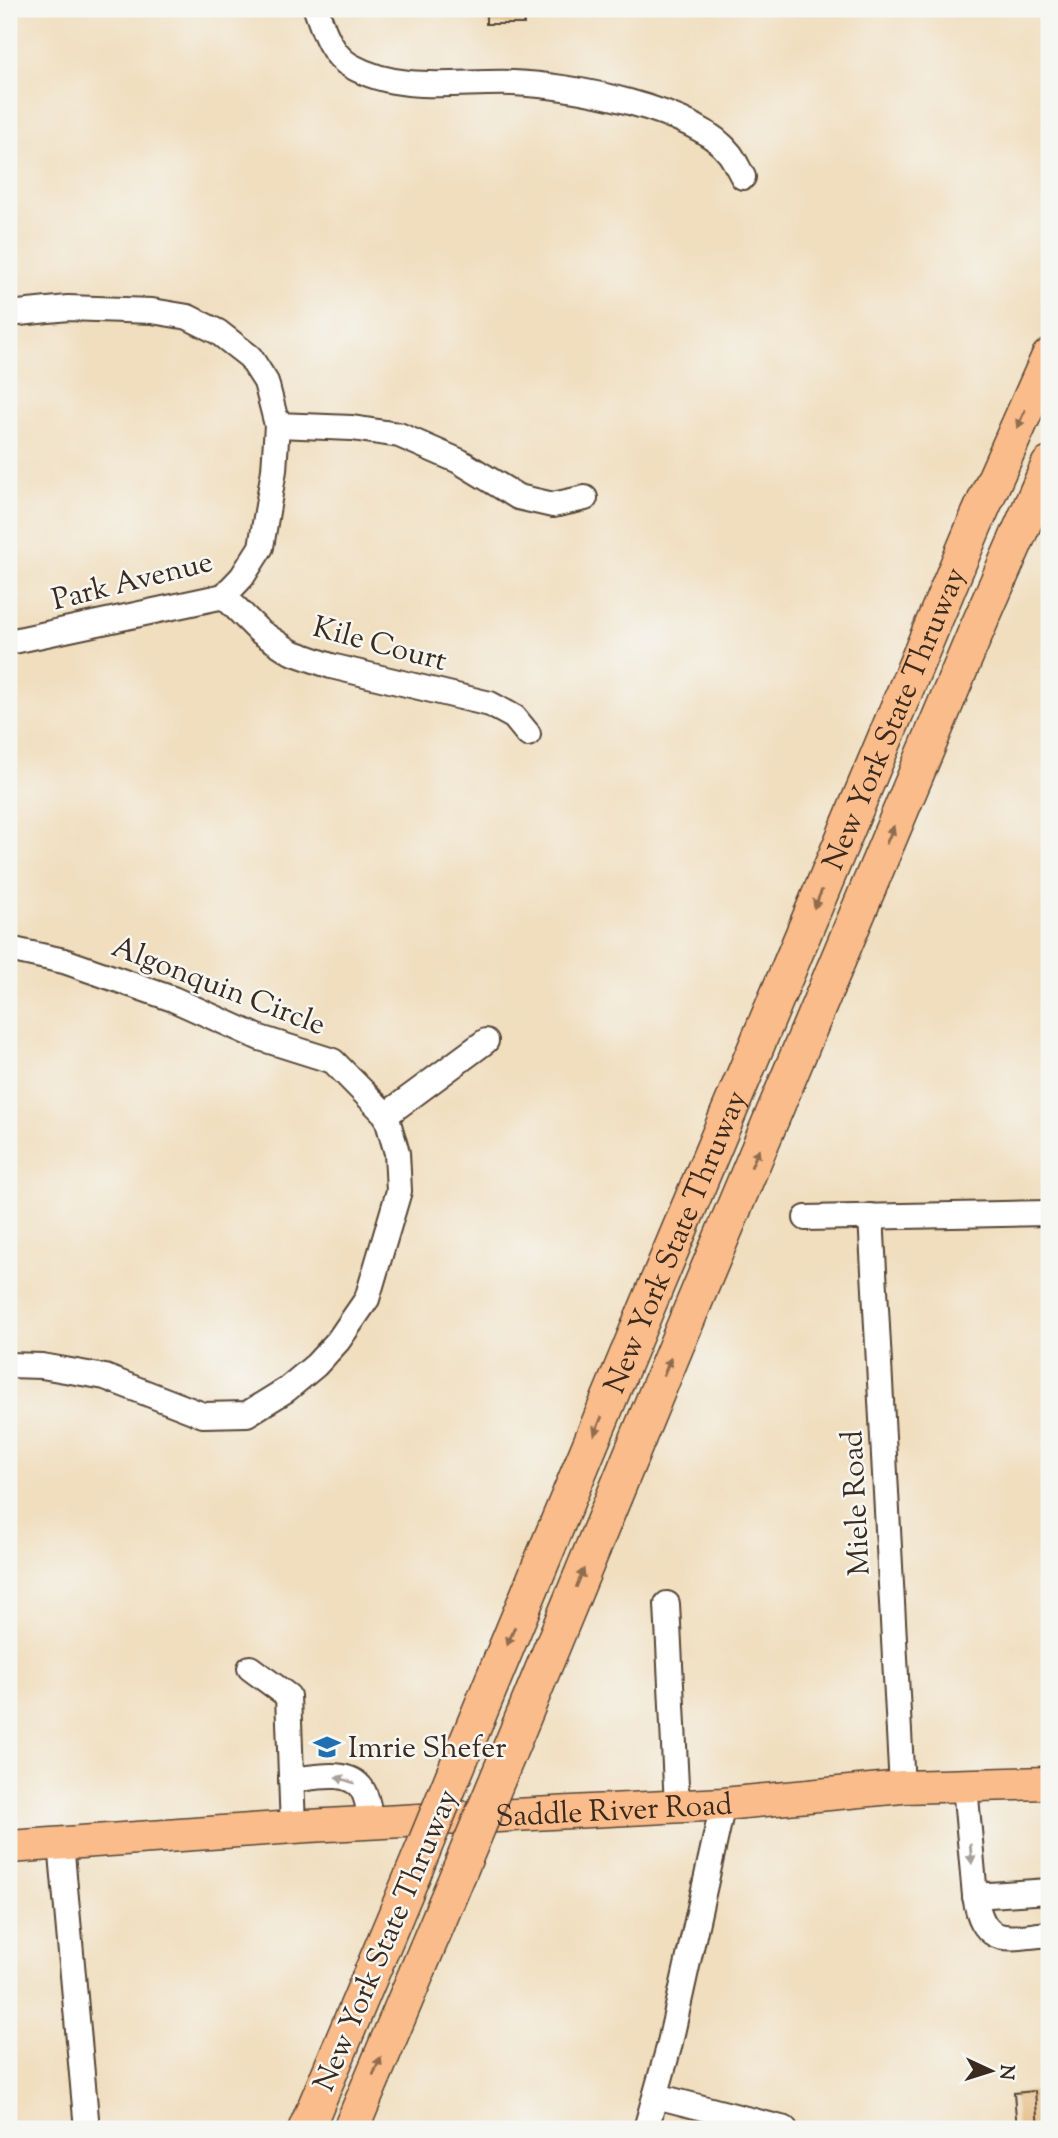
<svg xmlns="http://www.w3.org/2000/svg" width="1058" height="2138" viewBox="0 0 1058 2138" font-family="'Sorts Mill Goudy',serif">
  <style>
    .building { fill: #e4b97f }
    .lines { fill: none; stroke-linecap: round; stroke-linejoin: round }
    .minor-casing { stroke: #564536; stroke-width: 28 }
    .major-casing { stroke: #564536; stroke-width: 35 }
    .highway-casing { stroke: #564536; stroke-width: 38 }
    .minor { stroke: #fff; stroke-width: 24 }
    .major { stroke: #f9bc8a; stroke-width: 32 }
    .highway { stroke: #f9bc8a; stroke-width: 35 }
    .highway-bridge-casing { stroke: #564536; stroke-width: 38; stroke-linecap: butt }
    .highway-bridge { stroke: #f9bc8a; stroke-width: 35 }
    .oneway { fill: #906c4f }
    .oneway2 { fill: #a79f9a }
    .labels { text-anchor: middle; stroke-width: 5; stroke-linejoin: round; paint-order: stroke }
    .street-label { font-size: 30px; fill: #3b2a1e; stroke: #f6f6f2 }
    .poi-label { font-size: 30px; fill: #3b2a1e; stroke: #f6f6f2; text-anchor: start }
  </style>
  <rect width="100%" height="100%" fill="#f6f6f2"/>
  <filter id="ink" filterUnits="userSpaceOnUse"><feTurbulence type="fractalNoise" baseFrequency=".0143" numOctaves="2"/><feDisplacementMap in="SourceGraphic" scale="14" xChannelSelector="R" yChannelSelector="G"/><feConvolveMatrix kernelMatrix="1 2 1 2 8 2 1 2 1" color-interpolation-filters="sRGB"/></filter>
  <filter id="wash" filterUnits="userSpaceOnUse"><feTurbulence type="fractalNoise" baseFrequency=".00686" numOctaves="4" result="noise"/><feDisplacementMap in="SourceGraphic" scale="28" xChannelSelector="R" yChannelSelector="G"/><feGaussianBlur stdDeviation="1.57" result="paint"/><feColorMatrix in="noise" values="0 0 0 0 0 0 0 0 0 0 0 0 0 0 0 0 0 1.4 0 .05"/><feComposite in="paint" operator="in"/></filter>
  <g filter="url(#wash)">
    <rect width="100%" height="100%" fill="#f0debe"/>
    <g id="blocks">
      <g class="building">
        <polygon points="486,9 523,9 524,24 486,24"/>
        <polygon points="1035,2091 1038,2129 1017,2129 1014,2093"/>
      </g>
    </g>
  </g>
  <g filter="url(#ink)">
    <use href="#blocks" fill-opacity="0" stroke="#564536" stroke-width="2"/>
    <g class="lines">
      <defs>
        <g id="minor">
          <path d="M 316,9 C 323,29 331,55 351,66 C 401,94 459,81 513,83 C 569,85 695,108 730,154 C 735,161 739,170 743,177"/>
          <polyline points="9,314 68,308 152,311 188,317 218,332 250,357 266,382 277,425 274,470 261,547 242,577 224,596 9,642"/>
          <polyline points="277,425 352,428 399,435 459,461 518,497 553,505 585,498"/>
          <polyline points="224,596 259,631 291,652 331,666 490,704 514,717 528,734"/>
          <polyline points="9,949 64,961 173,999 260,1038 333,1061 386,1115 397,1153 399,1191 367,1299 338,1341 316,1365 286,1390 247,1414 203,1415 105,1377 42,1366 9,1365"/>
          <polyline points="386,1115 486,1041"/>
          <polyline points="871,1216 902,1787"/>
          <polyline points="806,1218 1049,1213"/>
          <polyline points="667,1604 677,1806"/>
          <polyline points="250,1668 288,1696 293,1827"/>
          <path d="M 291,1780 C 313,1778 348,1768 362,1789 C 368,1798 369,1812 371,1822"/>
          <polyline points="965,1786 975,1896 1049,1891"/>
          <polyline points="61,1843 87,2129"/>
          <path d="M 975,1896 C 984,1948 1006,1938 1049,1934"/>
          <polyline points="656,2096 785,2129"/>
          <polyline points="646,2129 669,2047 723,1804"/>
        </g>
        <g id="major">
          <path id="s1" d="M 9,1847 L 308,1826 L 723,1804 L 902,1787 L 1049,1783"/>
        </g>
        <g id="highway">
          <polyline points="508,1754 676,1346 974,636 1049,465"/>
          <path id="s2" d="M 461,1757 L 638,1329 L 974,526 L 1049,357"/>
          <polyline points="306,2129 413,1874"/>
          <polyline points="351,2129 459,1872"/>
        </g>
      </defs>
      <use href="#minor" class="minor-casing"/>
      <use href="#major" class="major-casing"/>
      <use href="#highway" class="highway-casing"/>
      <use href="#minor" class="minor"/>
      <use href="#major" class="major"/>
      <use href="#highway" class="highway"/>
      <defs>
        <g id="highway-bridge">
          <polyline points="459,1872 508,1754"/>
          <polyline points="413,1874 461,1757"/>
        </g>
      </defs>
      <use href="#highway-bridge" class="highway-bridge-casing"/>
      <use href="#highway-bridge" class="highway-bridge"/>
    </g>
    <defs><path id="oneway-solid" d="M-6-.8H1V-3.2L6.5 0L1 3.2V.8H-6Z" transform="scale(1.75)"/></defs>
    <g class="oneway">
      <use href="#oneway-solid" transform="translate(1021 419) rotate(114)"/>
      <use href="#oneway-solid" transform="translate(890 835) rotate(-67)"/>
      <use href="#oneway-solid" transform="translate(818 899) rotate(113)"/>
      <use href="#oneway-solid" transform="translate(755 1158) rotate(-67)"/>
      <use href="#oneway-solid" transform="translate(667 1367) rotate(-68)"/>
      <use href="#oneway-solid" transform="translate(598 1426) rotate(112)"/>
      <use href="#oneway-solid" transform="translate(580 1578) rotate(-68)"/>
      <use href="#oneway-solid" transform="translate(511 1636) rotate(112)"/>
      <use href="#oneway-solid" transform="translate(377 2066) rotate(-67)"/>
    </g>
    <g class="oneway2">
      <use href="#oneway-solid" transform="translate(345 1780) rotate(-162)"/>
      <use href="#oneway-solid" transform="translate(971 1854) rotate(85)"/>
    </g>
  </g>
  <defs>
    <symbol id="school-bare" viewBox="-9 -9 18 18"><path d="M0-5L7-2L0 1L-7-2ZM-4 1L0 2.5L4 1V4Q0 6-4 4Z" fill="#1f6fb2" stroke="#f6f6f2" stroke-width="2.5" paint-order="stroke"/></symbol>
  </defs>
  <g fill-rule="evenodd">
    <use href="#school-bare" x="308" y="1728" width="38" height="38"/>
  </g>
  <g class="labels">
    <g class="street-label">
      <text transform="translate(132 580) rotate(-14)" y="10">Park Avenue</text>
      <text transform="translate(380 643) rotate(15)" y="10">Kile Court</text>
      <text dy="10" stroke="none"><textPath href="#s2" startOffset="1125">New York State Thruway</textPath></text>
      <text transform="translate(219 985) rotate(21)" y="10">Algonquin Circle</text>
      <text dy="10" stroke="none"><textPath href="#s2" startOffset="558">New York State Thruway</textPath></text>
      <text transform="translate(855 1503) rotate(-93)" y="10">Miele Road</text>
      <text dy="10" stroke="none"><textPath href="#s1" startOffset="606">Saddle River Road</textPath></text>
      <text transform="translate(385 1940) rotate(-67)" y="10">New York State Thruway</text>
    </g>
    <g class="poi-label">
      <text x="348" y="1757">Imrie Shefer</text>
    </g>
  </g>
  <rect width="1058" height="2138" fill="none" stroke="#f6f6f2" stroke-width="35"/>
  <g transform="translate(991 2071) rotate(94)" stroke="#f6f6f2" stroke-width="5" paint-order="stroke">
  <path d="M0-5L12 26L0 18L-12 26Z" fill="#3b2a1e"/>
  <text y="-10" font-size="19" font-weight="bold" text-anchor="middle" fill="#3b2a1e">N</text>
  </g>
</svg>
